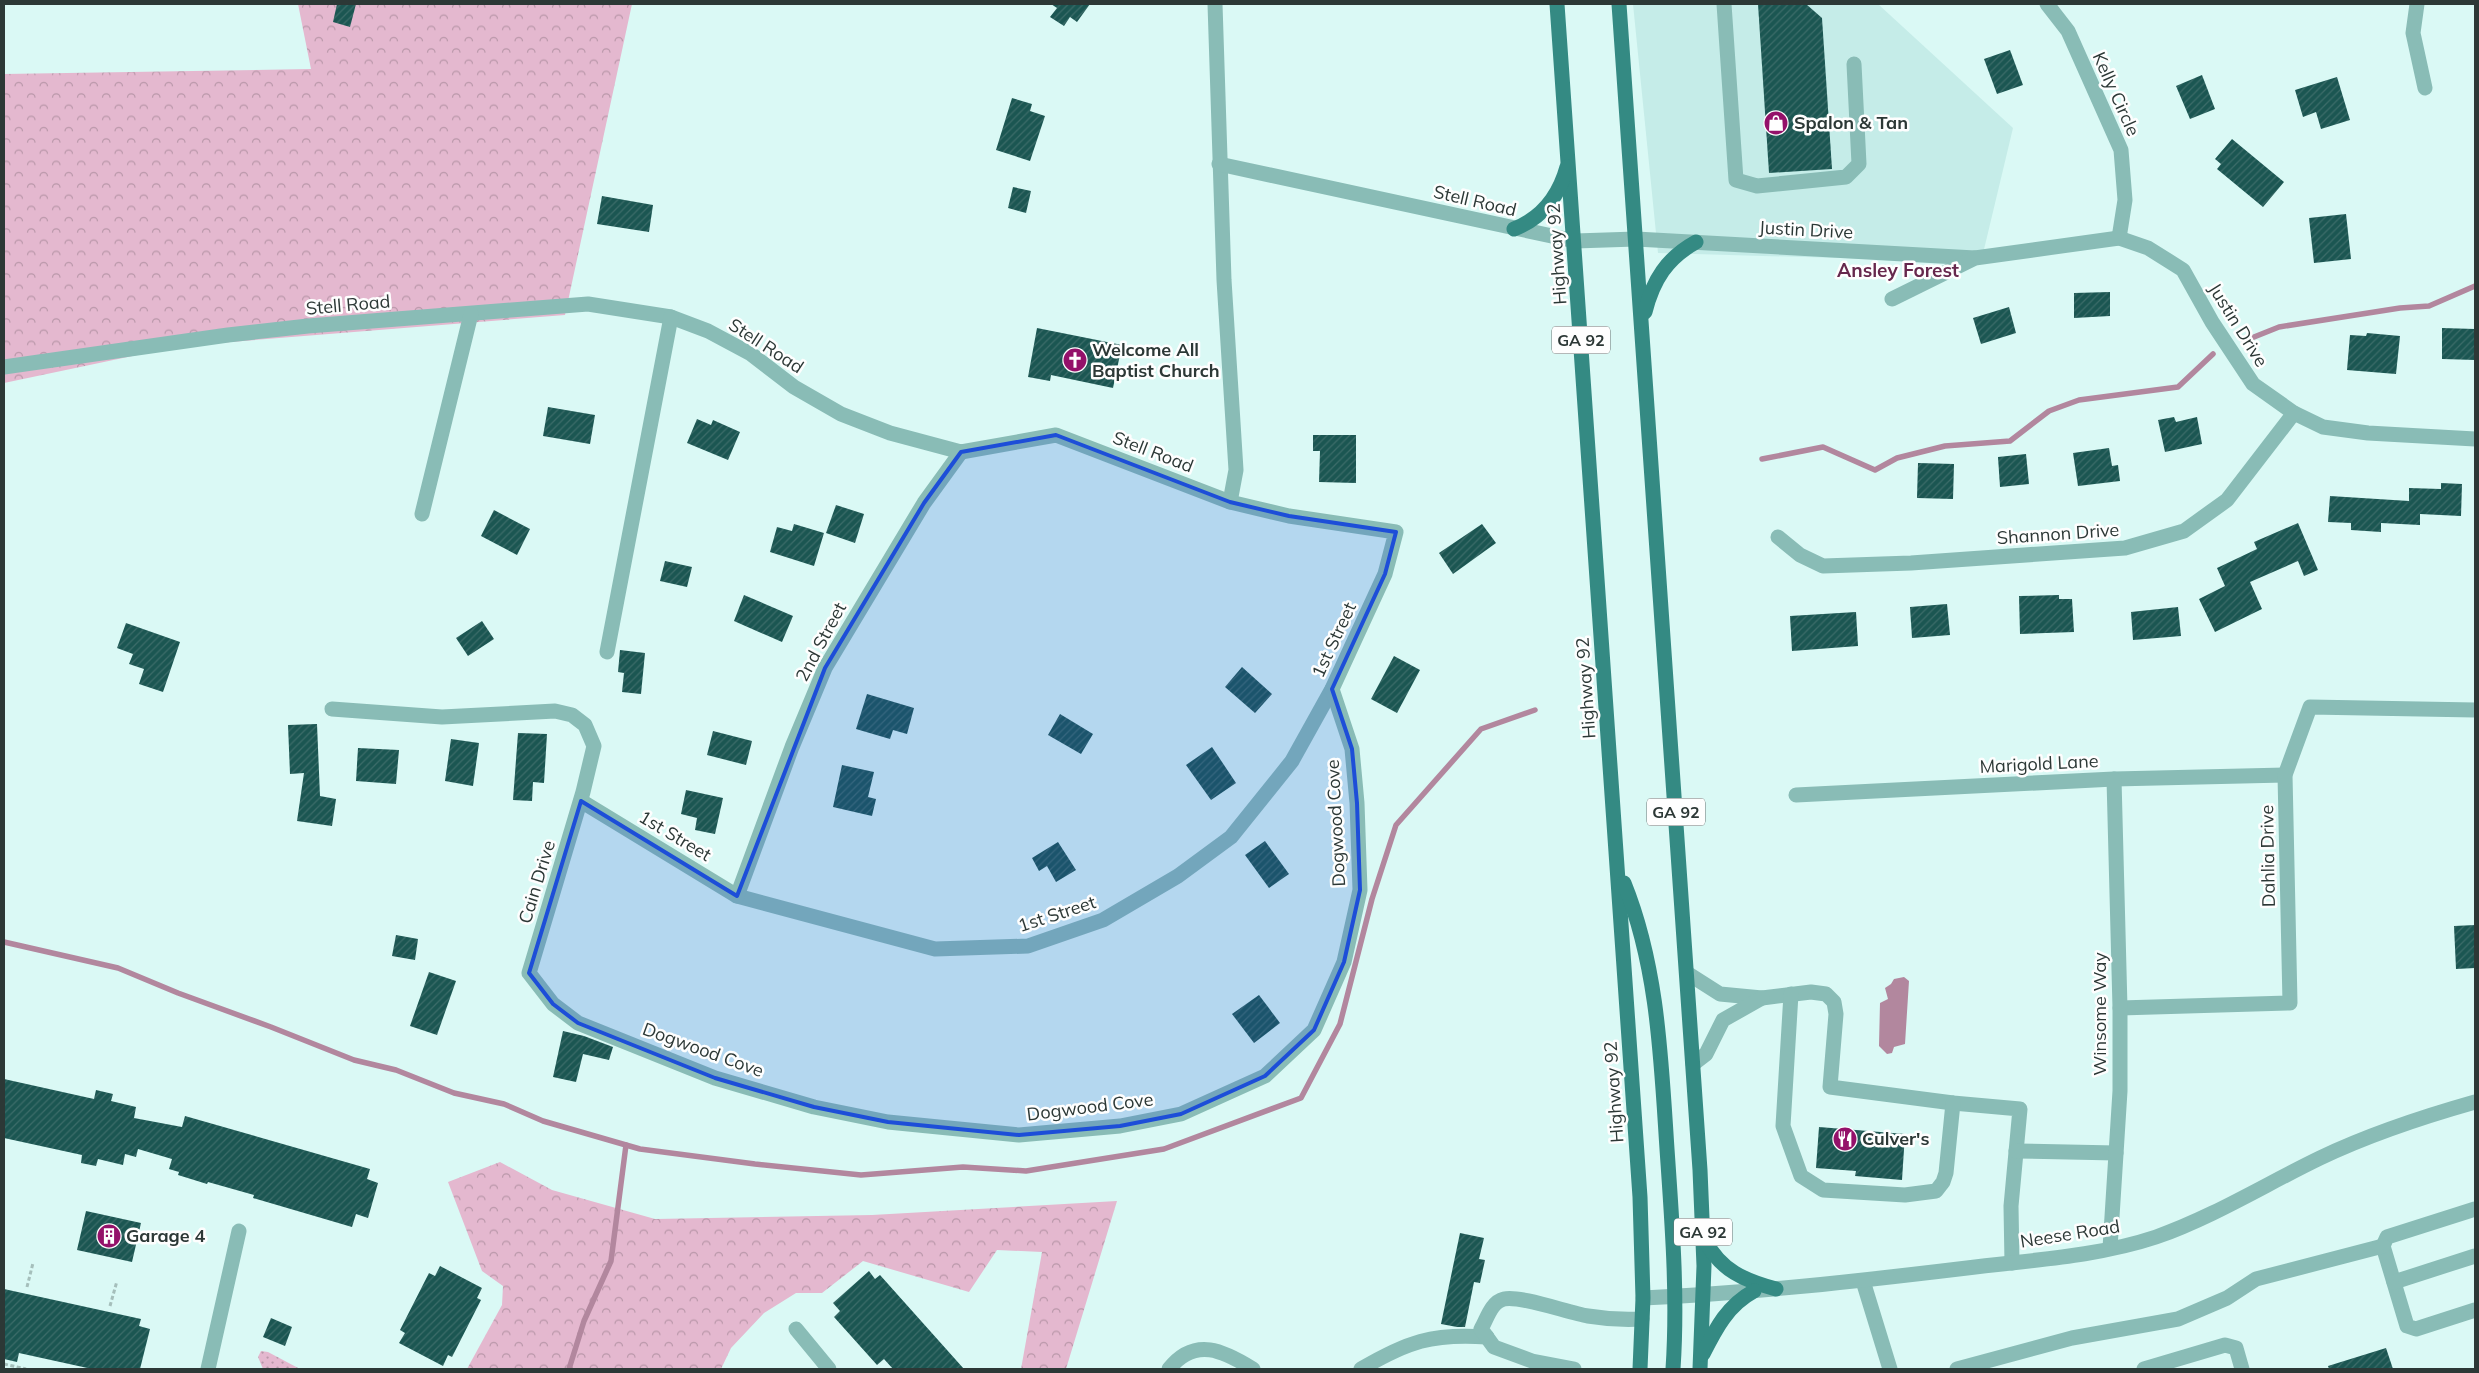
<svg xmlns="http://www.w3.org/2000/svg" width="2479" height="1373" viewBox="0 0 2479 1373" font-family="Mulish,sans-serif">
  <style>
    .built { fill: #c5ece8 }
    .grass { fill: url(#grass-dots) }
    .forest { fill: url(#forest-crowns) }
    .water { fill: #b2879e }
    .lines { fill: none; stroke-linecap: round; stroke-linejoin: round }
    .stream { stroke: #b2879e; stroke-width: 5.5 }
    .building { fill: url(#building-hatch) }
    .path { stroke: #a5bfbb; stroke-width: 3; stroke-dasharray: 4 2.5; stroke-linecap: butt }
    .minor { stroke: #89bcb6; stroke-width: 15 }
    .major { stroke: #348a83; stroke-width: 15 }
    .marked { fill: #1d4ed8; fill-opacity: 0.2; stroke: #1d4ed8; stroke-width: 4; stroke-linejoin: round }
    .labels { text-anchor: middle; stroke-width: 5; stroke-linejoin: round; paint-order: stroke }
    .shield { fill: #fefefe; stroke: #6b7372; stroke-width: 1 }
    .shield-label { font-size: 16px; font-weight: bold; fill: #2c3836 }
    .street-label { font-size: 18px; fill: #2c3836; stroke: #fefefe }
    .poi-label { font-size: 18px; font-weight: bold; fill: #2c3836; stroke: #fefefe; text-anchor: start }
    .neighbourhood-label { font-size: 19px; font-weight: bold; fill: #66284d; stroke: #fefefe }
  </style>
  <defs>
    <pattern id="grass-dots" width="8" height="8" patternUnits="userSpaceOnUse" patternTransform="scale(1.25)"><rect width="8" height="8" fill="#e4b8cf"/><path d="M2 2h.1M6 6h.1" fill="none" stroke="#b997a9" stroke-width="1.8" stroke-linecap="round"/></pattern>
    <pattern id="forest-crowns" width="20" height="18" patternUnits="userSpaceOnUse" patternTransform="scale(1.25)"><rect width="20" height="18" fill="#e4b8cf"/><path d="M2 6a3 3 0 1 1 6 0M12 15a3 3 0 1 1 6 0" fill="none" stroke="#b997a9"/></pattern>
    <pattern id="building-hatch" width="6" height="6" patternUnits="userSpaceOnUse" patternTransform="scale(1.25)"><rect width="6" height="6" fill="#1b5652"/><path d="M-1 1l2-2M0 6l6-6M5 7l2-2" fill="none" stroke="#3c6c69"/></pattern>
  </defs>
  <rect width="100%" height="100%" fill="#daf9f5"/>
  <polygon class="built" points="1633,4 1878,4 2013,128 1981,262 1658,253"/>
  <polygon class="grass" points="261,1351 268,1352 300,1369 263,1369 258,1357"/>
  <g class="forest">
    <polygon points="298,4 632,4 565,315 180,346 4,383 4,74 311,69"/>
    <polygon points="500,1162 552,1190 655,1219 872,1215 1117,1201 1066,1369 1021,1369 1042,1252 997,1250 969,1292 863,1261 822,1293 796,1293 764,1313 731,1348 721,1369 467,1369 502,1305 503,1286 482,1271 448,1182"/>
  </g>
  <polygon class="water" points="1904,977 1909,981 1905,1044 1894,1047 1892,1053 1887,1054 1879,1046 1880,1003 1888,999 1885,988 1891,984 1894,979"/>
  <g class="lines">
    <g class="stream">
      <polyline points="2244,341 2279,327 2400,308 2429,306 2475,286"/>
      <polyline points="1762,459 1823,447 1875,470 1897,458 1945,446 2010,441 2049,411 2079,400 2178,387 2213,354"/>
      <polyline points="4,942 118,968 178,993 271,1027 354,1060 396,1070 454,1093 504,1104 543,1121 626,1145 640,1149 755,1164 861,1175 963,1167 1026,1171 1164,1149 1301,1098 1340,1024 1372,899 1396,825 1481,729 1535,710"/>
      <polyline points="569,1369 584,1321 611,1261 626,1145"/>
    </g>
  </g>
  <g class="building">
    <polygon points="337,4 356,4 350,27 333,22"/>
    <polygon points="1051,4 1090,4 1077,22 1070,17 1064,26 1050,17 1057,8"/>
    <polygon points="1758,4 1806,4 1822,18 1832,169 1769,173"/>
    <polygon points="2010,50 2023,85 1997,94 1984,59"/>
    <polygon points="2202,75 2215,109 2190,119 2176,86"/>
    <polygon points="2337,77 2350,120 2321,129 2316,112 2303,117 2295,90"/>
    <polygon points="1012,98 1032,104 1030,111 1045,116 1030,161 996,150"/>
    <polygon points="2232,139 2284,182 2263,207 2217,169 2221,164 2215,159"/>
    <polygon points="1013,187 1031,191 1026,213 1008,208"/>
    <polygon points="602,196 653,205 649,232 597,224"/>
    <polygon points="2346,214 2351,259 2314,263 2309,218"/>
    <polygon points="2110,292 2110,316 2074,318 2074,293"/>
    <polygon points="2009,307 2016,333 1981,344 1973,318"/>
    <polygon points="1037,328 1122,345 1113,388 1051,375 1050,381 1028,377"/>
    <polygon points="2442,328 2475,329 2475,360 2442,359"/>
    <polygon points="2367,333 2400,336 2396,374 2347,370 2350,335 2366,336"/>
    <polygon points="548,407 595,415 590,444 543,436"/>
    <polygon points="2174,417 2176,422 2197,417 2202,444 2165,452 2158,420"/>
    <polygon points="697,419 711,425 713,420 740,432 728,460 687,443"/>
    <polygon points="1313,435 1356,435 1356,483 1319,482 1320,451 1313,451"/>
    <polygon points="2109,448 2112,466 2118,465 2120,481 2078,486 2073,453"/>
    <polygon points="2026,454 2029,484 2000,487 1998,457"/>
    <polygon points="1918,463 1954,464 1953,499 1917,498"/>
    <polygon points="2441,483 2462,484 2461,516 2420,514 2420,525 2381,523 2381,532 2351,530 2351,523 2328,522 2330,496 2409,501 2409,488 2441,489"/>
    <polygon points="836,505 864,514 855,543 826,533"/>
    <polygon points="494,510 530,529 517,555 481,536"/>
    <polygon points="2298,523 2318,570 2304,576 2298,561 2250,582 2262,609 2215,632 2199,599 2225,586 2217,568 2257,549 2254,542"/>
    <polygon points="794,524 824,533 814,566 770,552 777,527 792,531"/>
    <polygon points="1482,524 1496,543 1453,574 1439,553"/>
    <polygon points="665,561 692,567 687,587 660,581"/>
    <polygon points="744,595 793,616 782,642 734,621"/>
    <polygon points="2059,595 2059,599 2072,599 2074,632 2020,634 2019,596"/>
    <polygon points="1947,604 1950,635 1912,638 1910,607"/>
    <polygon points="2178,607 2181,636 2133,640 2131,612"/>
    <polygon points="1856,612 1858,646 1792,651 1790,616"/>
    <polygon points="482,621 494,639 468,656 456,638"/>
    <polygon points="126,623 180,642 163,692 139,684 144,669 129,664 133,654 117,648"/>
    <polygon points="620,650 645,653 641,694 622,692 624,673 618,672"/>
    <polygon points="1394,656 1420,670 1397,713 1371,699"/>
    <polygon points="1242,667 1272,694 1255,713 1225,687"/>
    <polygon points="867,694 914,708 907,734 893,730 890,739 856,729"/>
    <polygon points="1060,714 1093,734 1081,754 1048,735"/>
    <polygon points="317,724 320,796 336,799 332,826 297,821 304,773 290,774 288,725"/>
    <polygon points="713,731 752,741 746,765 707,755"/>
    <polygon points="518,733 547,734 544,783 533,782 532,801 513,800"/>
    <polygon points="451,739 479,743 473,786 445,781"/>
    <polygon points="1212,747 1236,783 1211,800 1186,765"/>
    <polygon points="358,748 399,750 396,784 356,781"/>
    <polygon points="842,765 874,772 868,797 876,799 872,816 833,807"/>
    <polygon points="686,790 723,798 715,834 695,830 697,818 681,814"/>
    <polygon points="1265,841 1289,874 1269,888 1245,855"/>
    <polygon points="1058,842 1076,870 1056,882 1047,866 1039,871 1032,858"/>
    <polygon points="2475,925 2475,968 2456,969 2454,926"/>
    <polygon points="396,935 418,939 415,960 392,956"/>
    <polygon points="429,972 456,981 437,1035 410,1026"/>
    <polygon points="1259,995 1280,1023 1254,1043 1232,1014"/>
    <polygon points="563,1031 584,1036 613,1047 609,1060 583,1054 576,1082 553,1077"/>
    <polygon points="4,1079 94,1099 96,1090 113,1094 111,1101 136,1107 134,1118 182,1127 185,1116 370,1169 367,1179 378,1183 368,1218 356,1214 352,1227 253,1198 254,1195 208,1182 207,1184 178,1175 179,1172 169,1169 172,1159 138,1149 136,1157 125,1154 123,1165 98,1159 96,1166 81,1163 82,1155 4,1138"/>
    <polygon points="1819,1127 1905,1134 1902,1180 1855,1176 1856,1171 1816,1168"/>
    <polygon points="86,1211 141,1223 132,1262 77,1250"/>
    <polygon points="1460,1233 1484,1238 1479,1259 1485,1260 1480,1283 1474,1282 1465,1327 1457,1327 1441,1324"/>
    <polygon points="440,1266 482,1288 477,1298 481,1300 452,1357 448,1355 443,1366 399,1343 405,1333 400,1330 429,1273 435,1276"/>
    <polygon points="869,1271 875,1279 880,1275 964,1369 893,1369 884,1359 877,1365 834,1317 840,1311 833,1303"/>
    <polygon points="4,1289 141,1319 139,1326 150,1329 140,1369 92,1369 19,1353 17,1362 4,1359"/>
    <polygon points="271,1318 292,1327 285,1346 263,1337"/>
    <polygon points="2386,1348 2393,1369 2329,1369 2328,1366"/>
  </g>
  <g class="lines">
    <g class="path">
      <polyline points="27,1287 33,1263"/>
      <polyline points="110,1306 117,1281"/>
      <polyline points="4,1364 26,1369"/>
    </g>
    <g class="minor">
      <polyline points="1215,4 1224,280 1236,470 1230,502"/>
      <polyline points="1724,4 1736,180 1757,186 1846,177 1859,164 1854,64"/>
      <polyline points="2047,4 2068,31 2121,150 2125,200 2119,238"/>
      <polyline points="2417,4 2413,33 2425,88"/>
      <polyline points="1219,164 1575,241 1636,239 1975,258"/>
      <polyline points="1892,299 1975,258 2119,238 2148,248 2183,270 2212,322 2253,384 2294,413 2323,427 2368,433 2475,439"/>
      <polyline points="4,367 228,335 308,326 588,304 671,317 708,331 751,354 794,387 841,414 890,433 961,452 1056,435 1230,502 1289,516 1396,532 1385,574 1332,689 1292,761 1231,837 1178,876 1103,920 1028,946 935,949 737,896 581,801"/>
      <polyline points="422,514 471,314"/>
      <polyline points="1778,537 1800,555 1823,566 1911,563 2125,548 2184,531 2227,500 2294,413"/>
      <polyline points="607,652 671,317"/>
      <polyline points="332,709 442,717 555,711 572,715 585,725 594,746 583,792 529,973 553,1004 578,1023 715,1078 814,1107 888,1122 1019,1135 1120,1126 1181,1114 1265,1076 1314,1030 1344,962 1360,890 1357,803 1352,749 1332,689"/>
      <polyline points="1796,795 2114,779 2285,775"/>
      <polyline points="737,896 792,747 825,668 924,503 961,452"/>
      <polyline points="1687,973 1720,994 1762,998 1811,992 1826,994 1834,1002 1836,1014 1830,1087 1953,1103 2020,1109 2011,1206 2012,1263"/>
      <polyline points="1791,994 1783,1126 1801,1176 1823,1190 1905,1195 1936,1191 1943,1182 1946,1173 1953,1103"/>
      <polyline points="2120,1008 2290,1003 2285,775 2310,707 2475,710"/>
      <polyline points="1693,1064 1706,1054 1723,1020 1762,998"/>
      <polyline points="2016,1151 2116,1153"/>
      <polyline points="2475,1209 2387,1237 2383,1246 2407,1326 2416,1329 2475,1310"/>
      <polyline points="2110,1248 2120,1091 2120,1008 2114,779"/>
      <polyline points="1863,1281 1890,1369"/>
      <polyline points="2394,1282 2475,1256"/>
      <path d="M 1643,1298 C 1752,1293 1859,1281 1967,1268 C 2030,1260 2096,1257 2156,1237 C 2213,1217 2266,1184 2320,1158 C 2370,1134 2422,1117 2475,1102"/>
      <polyline points="796,1329 829,1369"/>
      <polyline points="208,1369 239,1231"/>
      <path d="M 1169,1369 C 1195,1336 1224,1351 1253,1369"/>
      <path d="M 1361,1369 C 1407,1342 1432,1333 1487,1337"/>
      <path d="M 1574,1369 L 1532,1361 L 1494,1347 L 1481,1329 C 1487,1319 1491,1302 1504,1299 C 1520,1295 1569,1313 1588,1316 C 1606,1319 1624,1320 1642,1319"/>
      <polyline points="1957,1369 2072,1338 2178,1319 2227,1298 2256,1279 2383,1246"/>
      <polyline points="2144,1369 2225,1345 2236,1348 2242,1369"/>
    </g>
    <g class="major">
      <polyline points="1557,4 1640,1197 1643,1298 1640,1369"/>
      <polyline points="1619,4 1700,1170 1704,1266 1700,1369"/>
      <path d="M 1514,229 C 1542,218 1559,196 1567,167"/>
      <path d="M 1645,312 C 1653,280 1667,258 1696,242"/>
      <path d="M 1624,883 C 1658,967 1661,1059 1667,1149 C 1672,1222 1678,1296 1673,1369"/>
      <path d="M 1705,1240 C 1720,1270 1745,1281 1776,1289"/>
      <path d="M 1703,1354 C 1716,1328 1728,1305 1754,1291"/>
    </g>
  </g>
  <path class="marked" d="M 1056,435 L 1230,502 L 1289,516 L 1396,532 L 1385,574 L 1332,689 L 1352,749 L 1357,803 L 1360,890 L 1344,962 L 1314,1030 L 1265,1076 L 1181,1114 L 1120,1126 L 1019,1135 L 888,1122 L 814,1107 L 715,1078 L 578,1023 L 553,1004 L 529,973 L 581,801 L 737,896 L 825,668 L 924,503 L 961,452 Z"/>
  <defs>
    <symbol id="shop-disc" viewBox="-11 -11 22 22"><circle r="9.5" fill="#94116a" stroke="#fefefe"/><path d="M-5-2.5h2.3a2.7 3.5 0 0 1 5.4 0H5L5.5 6h-11ZM-1.5-2.5h3a1.5 2.3 0 0 0-3 0Z" fill="#fff"/></symbol>
    <symbol id="church-disc" viewBox="-11 -11 22 22"><circle r="9.5" fill="#94116a" stroke="#fefefe"/><path d="M-1.2-6h2.4v3.5h3.3v2.4h-3.3V6h-2.4V-.1h-3.3v-2.4h3.3Z" fill="#fff"/></symbol>
    <symbol id="restaurant-disc" viewBox="-11 -11 22 22"><circle r="9.5" fill="#94116a" stroke="#fefefe"/><path d="M-5-6h1v4h1v-4h1v4h1v-4h1v5L-1.5 .5V6h-2V.5L-5-1ZM5-6V6H3V1.5H1.5Q1.5-4 5-6Z" fill="#fff"/></symbol>
    <symbol id="building-disc" viewBox="-11 -11 22 22"><circle r="9.5" fill="#94116a" stroke="#fefefe"/><path d="M-4-6H4V6H1V3H-1V6H-4ZM-2.5-4.3h1.7v1.8h-1.7ZM.8-4.3h1.7v1.8H.8ZM-2.5-1h1.7V.8h-1.7ZM.8-1h1.7V.8H.8Z" fill="#fff"/></symbol>
  </defs>
  <g fill-rule="evenodd">
    <use href="#shop-disc" x="1762" y="109" width="28" height="28"/>
    <use href="#church-disc" x="1061" y="346" width="28" height="28"/>
    <use href="#restaurant-disc" x="1831" y="1125" width="28" height="28"/>
    <use href="#building-disc" x="95" y="1222" width="28" height="28"/>
  </g>
  <g class="labels">
    <g class="shield">
      <rect x="1552" y="326.5" width="58" height="27" rx="4"/>
      <rect x="1647" y="798.5" width="58" height="27" rx="4"/>
      <rect x="1674" y="1218.5" width="58" height="27" rx="4"/>
    </g>
    <g class="shield-label">
      <text x="1581" y="346">GA 92</text>
      <text x="1676" y="818">GA 92</text>
      <text x="1703" y="1238">GA 92</text>
    </g>
    <g class="street-label">
      <text transform="translate(2116 94) rotate(66)" y="6">Kelly Circle</text>
      <text transform="translate(1475 201) rotate(13)" y="6">Stell Road</text>
      <text transform="translate(1806 230) rotate(3)" y="6">Justin Drive</text>
      <text transform="translate(1557 254) rotate(-94)" y="6">Highway 92</text>
      <text transform="translate(348 305) rotate(-5)" y="6">Stell Road</text>
      <text transform="translate(2238 325) rotate(58)" y="6">Justin Drive</text>
      <text transform="translate(766 346) rotate(33)" y="6">Stell Road</text>
      <text transform="translate(1153 452) rotate(21)" y="6">Stell Road</text>
      <text transform="translate(2058 534) rotate(-4)" y="6">Shannon Drive</text>
      <text transform="translate(1334 640) rotate(-65)" y="6">1st Street</text>
      <text transform="translate(821 642) rotate(-62)" y="6">2nd Street</text>
      <text transform="translate(1586 688) rotate(-94)" y="6">Highway 92</text>
      <text transform="translate(2039 764) rotate(-3)" y="6">Marigold Lane</text>
      <text transform="translate(1336 823) rotate(-93)" y="6">Dogwood Cove</text>
      <text transform="translate(675 836) rotate(31)" y="6">1st Street</text>
      <text transform="translate(2268 856) rotate(-91)" y="6">Dahlia Drive</text>
      <text transform="translate(537 882) rotate(-73)" y="6">Cain Drive</text>
      <text transform="translate(1057 914) rotate(-18)" y="6">1st Street</text>
      <text transform="translate(2100 1014) rotate(-90)" y="6">Winsome Way</text>
      <text transform="translate(703 1050) rotate(20)" y="6">Dogwood Cove</text>
      <text transform="translate(1614 1092) rotate(-94)" y="6">Highway 92</text>
      <text transform="translate(1090 1107) rotate(-7)" y="6">Dogwood Cove</text>
      <text transform="translate(2070 1234) rotate(-9)" y="6">Neese Road</text>
    </g>
    <g class="poi-label">
      <text x="1794" y="129">Spalon &amp; Tan</text>
      <text x="1092" y="356">Welcome All<tspan x="1092" dy="21">Baptist Church</tspan></text>
      <text x="1862" y="1145">Culver's</text>
      <text x="126" y="1242">Garage 4</text>
    </g>
    <g class="neighbourhood-label">
      <text x="1898" y="277">Ansley Forest</text>
    </g>
  </g>
  <rect width="2479" height="1373" fill="none" stroke="#2c3836" stroke-width="10"/>
</svg>
